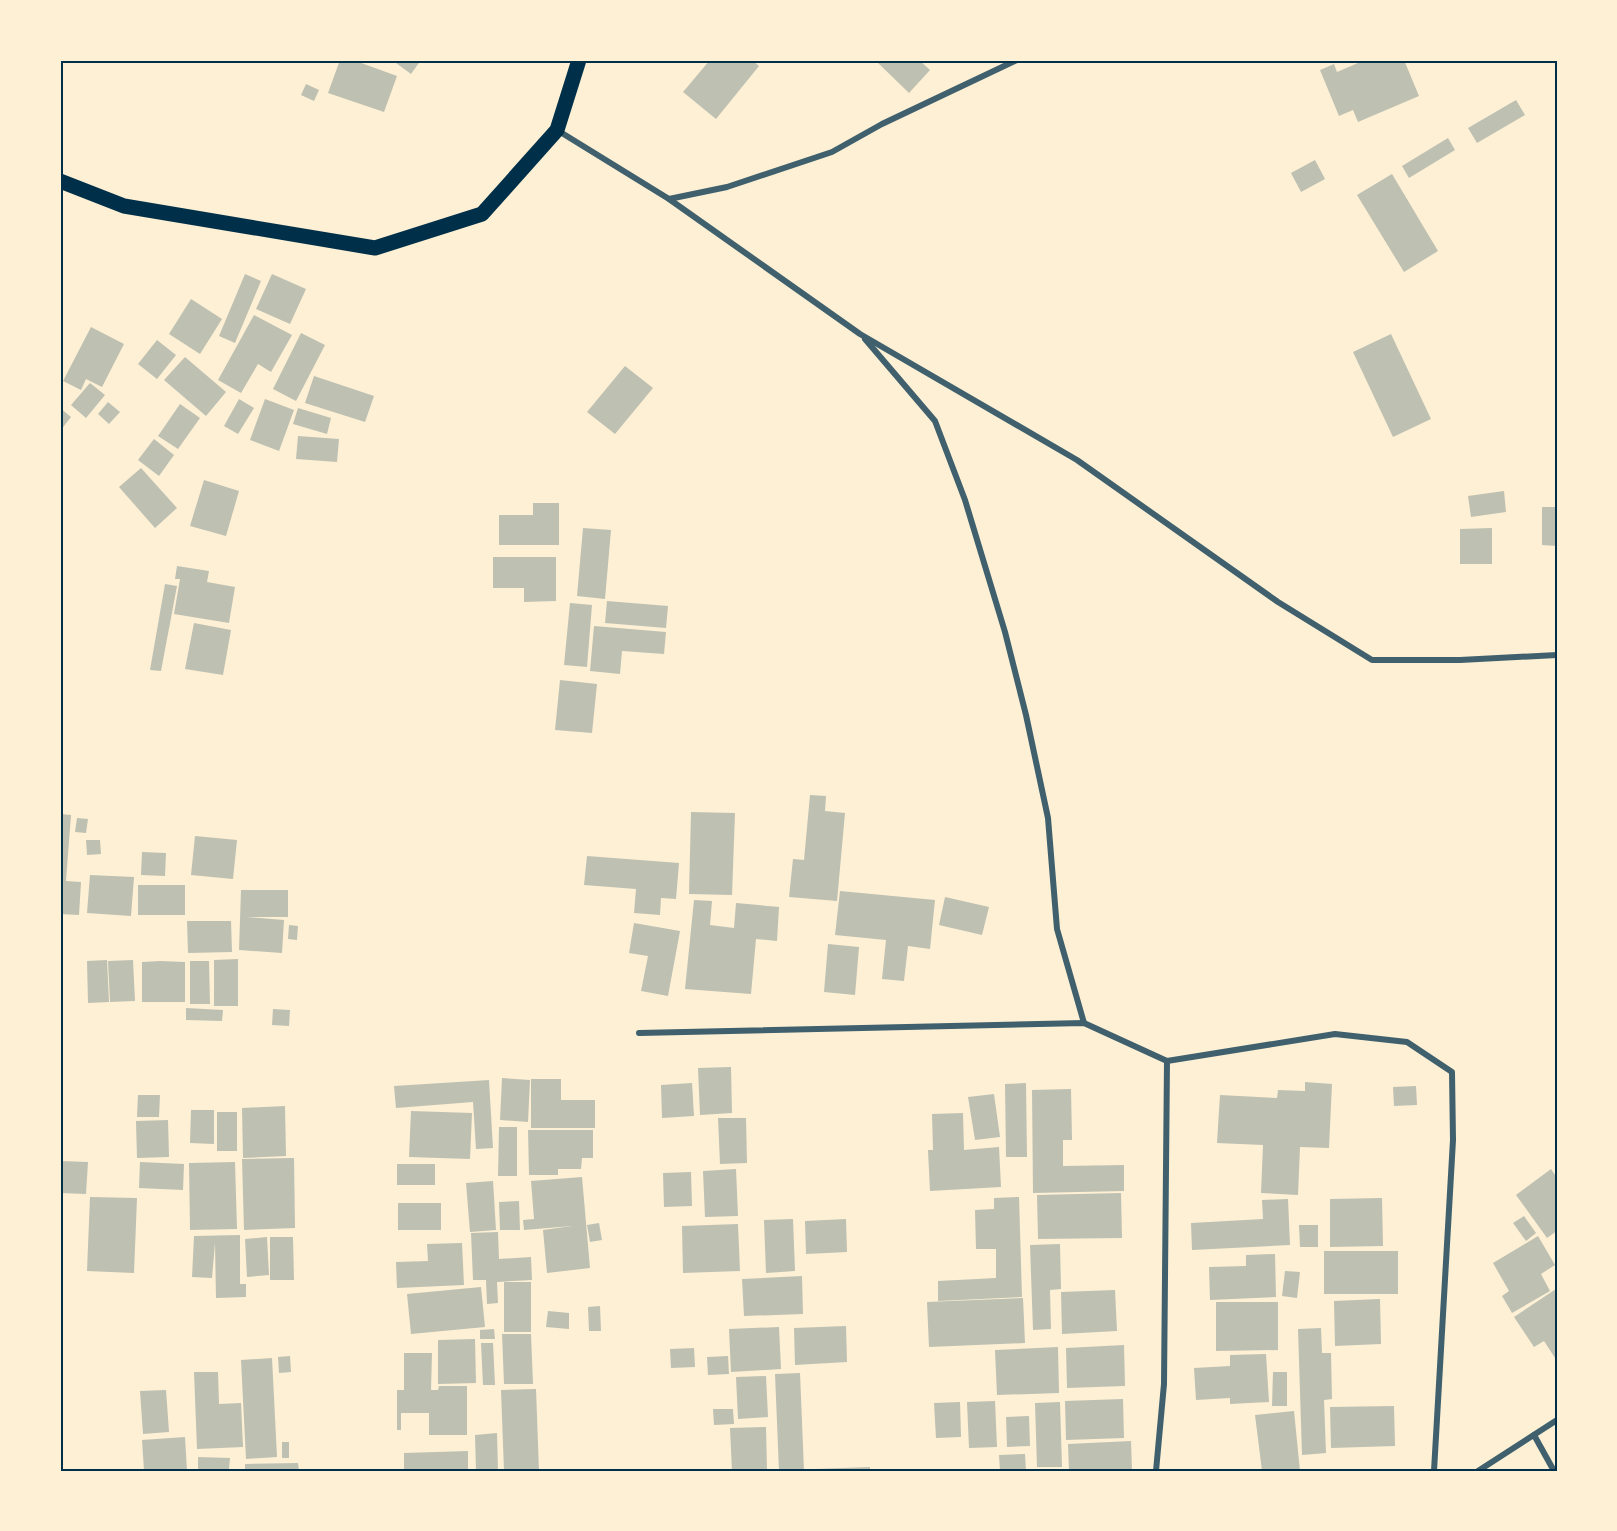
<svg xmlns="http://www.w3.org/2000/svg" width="1617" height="1531" viewBox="0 0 1617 1531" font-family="'DM Sans',sans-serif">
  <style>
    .building { fill: #bec0b2 }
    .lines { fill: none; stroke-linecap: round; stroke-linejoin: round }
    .minor { stroke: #3f606c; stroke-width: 6 }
    .primary { stroke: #003049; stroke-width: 15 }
    .neatline { fill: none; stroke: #003049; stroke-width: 2 }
  </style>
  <rect width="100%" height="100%" fill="#fdf0d5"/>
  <g class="building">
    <polygon points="340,60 353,60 397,76 384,112 328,93"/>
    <polygon points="392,60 421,60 411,74"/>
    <polygon points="710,60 752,60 759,66 716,119 683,92"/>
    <polygon points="875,60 919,60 930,70 909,93"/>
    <polygon points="1365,60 1404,60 1419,96 1358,122 1353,110 1339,116 1320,70 1334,64 1337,72"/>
    <polygon points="306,84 319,90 314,101 301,95"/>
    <polygon points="1516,100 1525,115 1477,143 1468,128"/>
    <polygon points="1448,138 1455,150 1409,178 1402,166"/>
    <polygon points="1315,160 1325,179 1301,192 1291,173"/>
    <polygon points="1392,174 1438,251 1404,272 1357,195"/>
    <polygon points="245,274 261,281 235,343 219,336"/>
    <polygon points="272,274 306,289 290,324 256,309"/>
    <polygon points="191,299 222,319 200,354 169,334"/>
    <polygon points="254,315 292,335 271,372 258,364 241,393 218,380"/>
    <polygon points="91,327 124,344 102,387 86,379 81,390 63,381"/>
    <polygon points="301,333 325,345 296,401 273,389"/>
    <polygon points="1391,334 1431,419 1393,437 1353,352"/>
    <polygon points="157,340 176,355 157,379 138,364"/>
    <polygon points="185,357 226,392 206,416 164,380"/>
    <polygon points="625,366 653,388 615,434 587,412"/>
    <polygon points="314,376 374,396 365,422 305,403"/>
    <polygon points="90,383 105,395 86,418 71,405"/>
    <polygon points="239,399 254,408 238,434 224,426"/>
    <polygon points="265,399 294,410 279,451 250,440"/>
    <polygon points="108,402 120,412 109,424 98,414"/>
    <polygon points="180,404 200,418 178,449 158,436"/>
    <polygon points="60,408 71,417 60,431"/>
    <polygon points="298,408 331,418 327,434 293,424"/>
    <polygon points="298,436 339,439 337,462 296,459"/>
    <polygon points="154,439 174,455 159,476 138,460"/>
    <polygon points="141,468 177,508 155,528 119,487"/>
    <polygon points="204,480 239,491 226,536 190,526"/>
    <polygon points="1504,491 1506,512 1471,517 1468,496"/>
    <polygon points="533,503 559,503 559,545 499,545 499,515 533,515"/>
    <polygon points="1542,507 1557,507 1557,546 1542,545"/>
    <polygon points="583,528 611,530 605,599 577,596"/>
    <polygon points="1492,528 1492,564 1460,564 1460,529"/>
    <polygon points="493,557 556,557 556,601 524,602 524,588 493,588"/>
    <polygon points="177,566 209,571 207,582 235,587 229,623 174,614 180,579 175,579"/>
    <polygon points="165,584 177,586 161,671 150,670"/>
    <polygon points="607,601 668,606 666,628 605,623"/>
    <polygon points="570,603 592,605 587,667 564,665"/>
    <polygon points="194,623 231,630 223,675 185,669"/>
    <polygon points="594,626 666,632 664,654 622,651 620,674 590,671"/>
    <polygon points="560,680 597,684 592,733 555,730"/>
    <polygon points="810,795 826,796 825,811 845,813 837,901 789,897 793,859 804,860"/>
    <polygon points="691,812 735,813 732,895 689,894"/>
    <polygon points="60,814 71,815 66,881 81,882 79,915 60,914"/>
    <polygon points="77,818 88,819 86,833 75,832"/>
    <polygon points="195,836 237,840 233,879 191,875"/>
    <polygon points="86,840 100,840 101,854 87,855"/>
    <polygon points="142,852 166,853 165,876 141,875"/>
    <polygon points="587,856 679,863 676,899 661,898 660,915 634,913 636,889 584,885"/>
    <polygon points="90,875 134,877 131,916 87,913"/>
    <rect x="138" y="885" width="47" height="30"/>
    <polygon points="241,890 288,890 288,917 247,917 284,920 282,953 239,950"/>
    <polygon points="840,891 935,900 930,949 908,946 904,981 882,979 886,940 835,935"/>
    <polygon points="945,897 989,907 982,935 939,925"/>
    <polygon points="694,900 712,901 710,925 734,928 736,903 779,907 777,941 756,939 751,994 685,989"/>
    <polygon points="187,921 231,921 232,952 188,953"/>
    <polygon points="634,923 680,931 668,996 641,991 648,956 629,953"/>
    <polygon points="289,925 298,926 297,940 288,939"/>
    <polygon points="828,944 859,947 855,995 824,992"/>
    <polygon points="238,959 238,1006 214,1006 214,960"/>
    <polygon points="107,960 109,1002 88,1003 87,961"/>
    <polygon points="133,960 135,1001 110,1002 108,961"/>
    <polygon points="160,961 185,962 185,1002 142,1002 142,962"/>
    <polygon points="190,961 209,961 210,1004 190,1004"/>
    <polygon points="186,1008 223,1010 222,1021 186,1020"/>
    <polygon points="273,1009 290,1010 289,1026 272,1025"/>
    <polygon points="731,1067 732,1113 700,1115 698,1068"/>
    <polygon points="502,1078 530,1080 528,1122 500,1120"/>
    <polygon points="531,1079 561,1079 561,1100 595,1100 595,1128 531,1128"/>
    <polygon points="489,1080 493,1148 476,1149 473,1102 396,1108 394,1086"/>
    <polygon points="1305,1082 1332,1084 1329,1148 1300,1147 1298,1195 1261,1193 1263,1145 1217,1143 1220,1095 1277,1098 1278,1090 1305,1091"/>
    <polygon points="692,1083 694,1116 662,1118 661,1085"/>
    <polygon points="1026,1083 1027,1157 1006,1157 1005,1084"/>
    <polygon points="1416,1086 1417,1105 1394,1106 1393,1087"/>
    <polygon points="1071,1089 1072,1140 1063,1140 1063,1166 1124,1165 1124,1191 1033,1193 1032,1090"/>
    <polygon points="994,1094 1000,1137 975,1140 968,1097"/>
    <polygon points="138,1095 160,1095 159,1117 137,1117"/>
    <polygon points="285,1106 286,1156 243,1158 242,1108"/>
    <polygon points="191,1110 214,1110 214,1144 190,1143"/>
    <polygon points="411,1111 472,1113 470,1159 409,1157"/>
    <rect x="217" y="1112" width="20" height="39"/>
    <polygon points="963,1113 964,1150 999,1147 1001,1187 930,1191 928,1150 933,1150 932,1114"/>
    <polygon points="718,1118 746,1118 747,1163 720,1164"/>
    <polygon points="168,1120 169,1157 137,1158 136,1121"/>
    <polygon points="499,1127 517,1127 517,1176 498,1176"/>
    <polygon points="528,1130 593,1130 593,1158 582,1158 581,1169 558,1169 558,1175 529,1175"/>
    <polygon points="294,1158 295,1228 244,1230 242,1159"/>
    <polygon points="60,1161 88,1162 86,1194 60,1193"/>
    <polygon points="140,1162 184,1164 183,1190 139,1188"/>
    <polygon points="235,1162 237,1229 190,1230 189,1163"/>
    <rect x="397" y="1164" width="38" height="21"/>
    <polygon points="736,1169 738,1216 705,1217 703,1171"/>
    <polygon points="1551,1169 1557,1178 1557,1231 1547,1238 1516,1195"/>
    <polygon points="691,1172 692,1206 664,1207 663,1173"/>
    <polygon points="582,1177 590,1268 547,1273 543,1230 572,1226 524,1230 523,1220 534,1219 531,1181"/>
    <polygon points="493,1181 496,1230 470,1232 466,1183"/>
    <polygon points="1121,1193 1122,1238 1038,1239 1037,1195"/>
    <polygon points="90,1197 137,1198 134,1273 87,1271"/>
    <polygon points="1019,1197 1022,1297 938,1301 938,1281 996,1278 996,1249 976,1249 975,1210 994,1209 994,1198"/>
    <polygon points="1382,1198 1383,1246 1330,1247 1330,1199"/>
    <polygon points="1288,1199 1290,1245 1192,1250 1191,1223 1263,1219 1262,1200"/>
    <polygon points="519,1201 520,1230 500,1230 499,1202"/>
    <rect x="398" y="1203" width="43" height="27"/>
    <polygon points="1524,1216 1536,1233 1526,1241 1513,1223"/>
    <polygon points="793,1219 795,1271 766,1273 764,1220"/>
    <polygon points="846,1219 847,1252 806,1254 805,1221"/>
    <polygon points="599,1223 602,1240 590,1242 587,1225"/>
    <polygon points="738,1224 740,1271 683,1273 682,1226"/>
    <polygon points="1299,1225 1318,1225 1318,1247 1300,1247"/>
    <polygon points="498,1232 499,1259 531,1257 532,1280 497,1282 498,1303 487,1304 486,1280 473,1280 471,1233"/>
    <polygon points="240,1235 240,1284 246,1284 246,1297 216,1298 215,1243 212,1278 192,1277 194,1236"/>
    <polygon points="1538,1236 1555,1265 1541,1274 1550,1291 1512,1313 1502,1296 1509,1291 1493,1263"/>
    <polygon points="267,1237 269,1275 247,1277 245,1239"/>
    <polygon points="270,1237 293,1237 294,1280 270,1280"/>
    <polygon points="462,1243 464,1285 397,1288 396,1262 428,1261 427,1244"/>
    <polygon points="1060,1244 1061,1289 1050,1290 1051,1329 1033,1330 1030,1245"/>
    <rect x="1324" y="1251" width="74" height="43"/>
    <polygon points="1275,1254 1276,1297 1210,1300 1209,1267 1246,1266 1246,1255"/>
    <polygon points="1285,1271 1300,1272 1297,1298 1282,1296"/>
    <polygon points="802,1276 803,1314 744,1316 742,1279"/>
    <rect x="504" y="1282" width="27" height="50"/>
    <polygon points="481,1287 485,1327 411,1334 407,1294"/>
    <polygon points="1556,1289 1557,1291 1557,1361 1544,1341 1534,1347 1514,1317"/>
    <polygon points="1115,1290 1117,1331 1062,1334 1061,1292"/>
    <polygon points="1023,1298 1025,1343 929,1347 927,1302"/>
    <polygon points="1380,1299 1381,1344 1335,1346 1334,1301"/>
    <polygon points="1216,1302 1278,1302 1278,1350 1216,1351"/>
    <polygon points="600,1306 601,1331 589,1331 588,1307"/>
    <polygon points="548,1311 569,1313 569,1329 546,1327"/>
    <polygon points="846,1326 847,1362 795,1365 794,1328"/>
    <polygon points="779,1327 781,1369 731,1372 729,1329"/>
    <polygon points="1321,1328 1322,1353 1331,1353 1332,1399 1324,1400 1326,1453 1302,1455 1298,1329"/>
    <polygon points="494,1329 495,1339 480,1339 480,1330"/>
    <polygon points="502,1334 531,1334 533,1384 504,1384"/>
    <polygon points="475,1339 476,1383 438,1384 438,1340"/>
    <polygon points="481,1343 493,1343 495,1385 483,1385"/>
    <polygon points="1124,1345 1125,1386 1067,1388 1066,1348"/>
    <polygon points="1058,1347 1059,1393 997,1395 995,1350"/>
    <polygon points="694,1348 695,1367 671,1368 670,1349"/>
    <polygon points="404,1353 432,1353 431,1390 438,1390 439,1386 467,1386 467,1435 429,1435 429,1413 401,1413 401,1430 397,1430 397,1390 404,1390"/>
    <polygon points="1266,1354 1269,1402 1230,1404 1230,1398 1196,1400 1194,1368 1230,1366 1230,1355"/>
    <polygon points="290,1356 291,1372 279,1373 278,1357"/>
    <polygon points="728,1356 729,1374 708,1375 707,1357"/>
    <polygon points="272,1358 277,1457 246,1459 241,1360"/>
    <polygon points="194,1372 218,1372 219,1404 241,1403 243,1447 197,1449"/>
    <polygon points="1273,1372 1287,1372 1287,1406 1272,1406"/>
    <polygon points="800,1373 804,1471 779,1471 775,1374"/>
    <polygon points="766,1376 768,1417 738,1419 736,1377"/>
    <polygon points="536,1389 539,1471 504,1471 501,1390"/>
    <polygon points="166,1390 169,1432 143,1434 140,1391"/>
    <polygon points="1123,1399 1124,1438 1066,1440 1065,1401"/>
    <polygon points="995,1401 997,1447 969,1448 967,1402"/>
    <polygon points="960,1402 961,1437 936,1438 934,1403"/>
    <polygon points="1060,1402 1062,1467 1037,1467 1035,1403"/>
    <polygon points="1394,1406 1395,1446 1331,1448 1330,1407"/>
    <polygon points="713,1409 733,1409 734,1424 714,1425"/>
    <polygon points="1294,1411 1300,1471 1262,1471 1255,1415"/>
    <polygon points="1029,1416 1030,1446 1007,1447 1006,1417"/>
    <polygon points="766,1427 767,1471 732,1471 730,1428"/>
    <polygon points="497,1433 498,1471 476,1471 475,1435"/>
    <polygon points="185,1437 187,1471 144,1471 142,1440"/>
    <polygon points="1131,1441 1132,1471 1069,1471 1068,1444"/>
    <rect x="282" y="1442" width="7" height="16"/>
    <polygon points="468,1451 468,1471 404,1471 404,1453"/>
    <polygon points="1025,1454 1026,1471 1000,1471 999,1455"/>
    <polygon points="198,1457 230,1458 229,1469 242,1469 242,1471 198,1471"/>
    <polygon points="298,1463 299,1471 245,1471 245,1464"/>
    <polygon points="870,1467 870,1471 814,1471 814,1469"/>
  </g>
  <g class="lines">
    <g class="minor">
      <polyline points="557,130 669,199 860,334 1077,460 1278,602 1372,660 1460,660 1557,655"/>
      <polyline points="669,199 727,187 832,152 882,124 1017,60"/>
      <polyline points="865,339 935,421 965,500 1005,632 1026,715 1048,818 1057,929 1084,1023"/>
      <polyline points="639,1033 1084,1023 1167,1061 1335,1034 1407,1042 1452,1072 1453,1140 1434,1471"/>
      <polyline points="1534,1435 1554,1471"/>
      <polyline points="1156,1471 1164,1384 1167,1061"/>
      <polyline points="1478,1471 1557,1420"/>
    </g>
    <polyline class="primary" points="60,181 124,206 375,248 482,214 557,130 579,60"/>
  </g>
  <rect width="1617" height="1531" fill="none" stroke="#fdf0d5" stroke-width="123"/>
  <rect x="62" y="62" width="1494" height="1408" class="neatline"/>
</svg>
